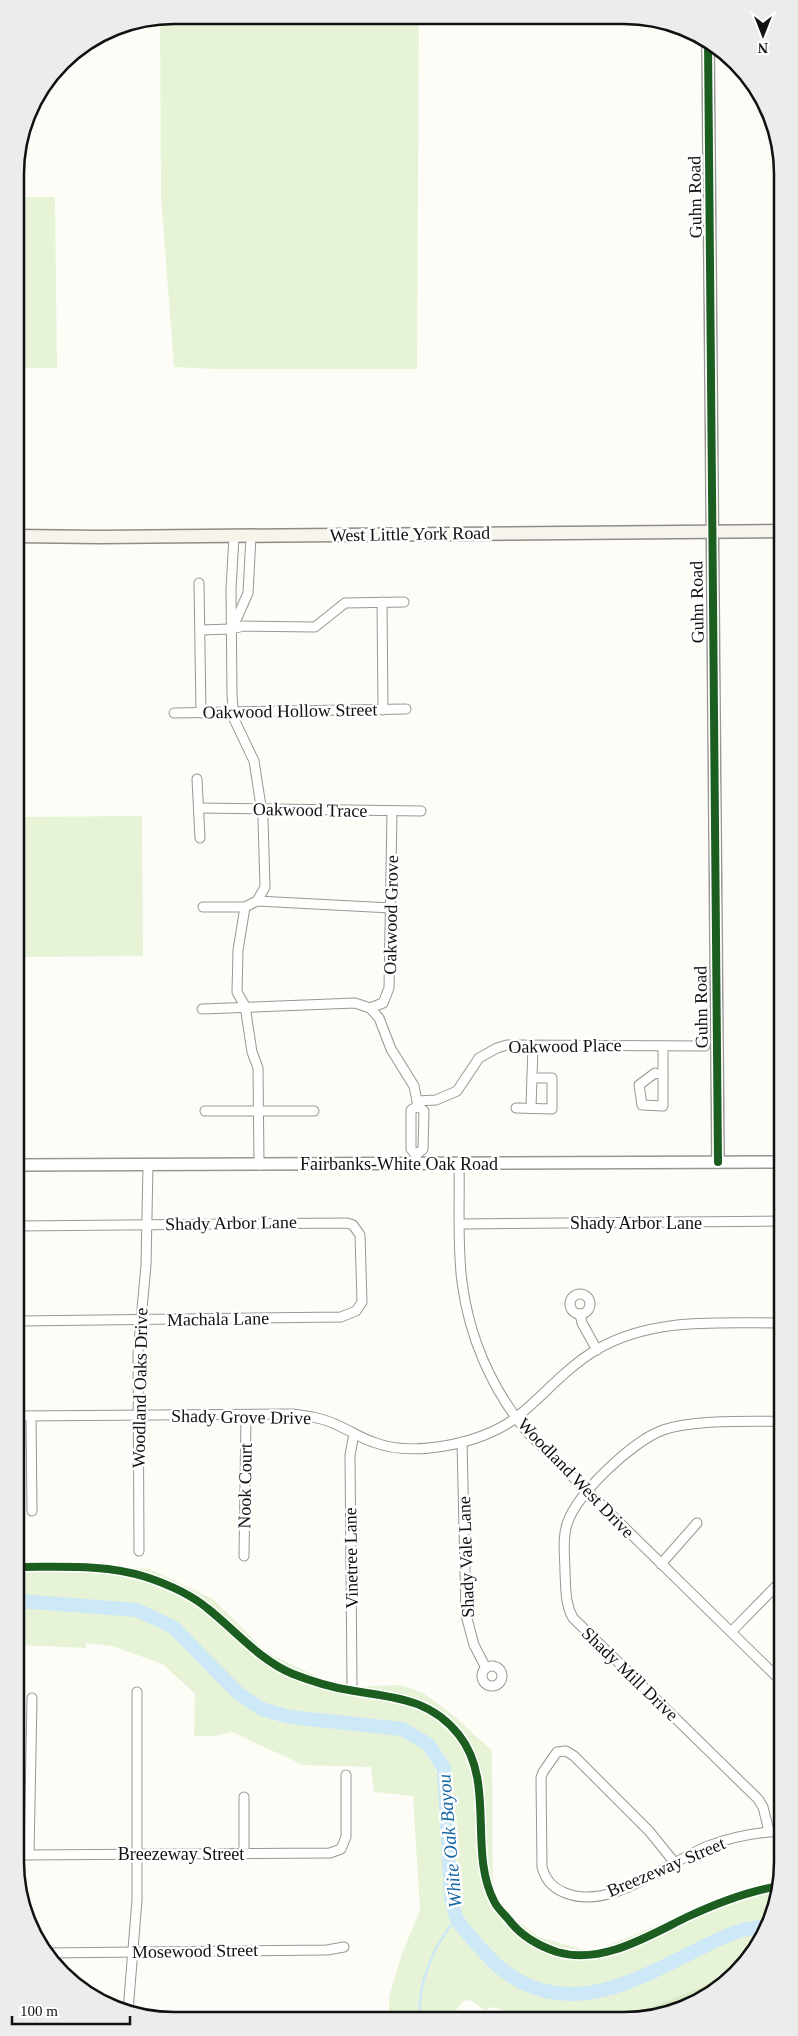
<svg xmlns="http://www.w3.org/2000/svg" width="798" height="2036" viewBox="0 0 798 2036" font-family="'Times New Roman',serif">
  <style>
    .green { fill: #e7f3d7 }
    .forest { fill: #d8eac5 }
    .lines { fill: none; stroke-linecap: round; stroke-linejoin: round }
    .stream { stroke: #cde8f7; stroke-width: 2.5 }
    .river { stroke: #cde8f7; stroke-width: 14 }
    .minor-casing { stroke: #979795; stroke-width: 11 }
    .tertiary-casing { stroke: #979795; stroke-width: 14 }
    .secondary-casing { stroke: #8e8d8b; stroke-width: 15 }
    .minor { stroke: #fffffe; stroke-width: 9 }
    .tertiary { stroke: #fffffe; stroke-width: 11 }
    .secondary { stroke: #f6f4eb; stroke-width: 12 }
    .cycleway-casing { stroke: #fff; stroke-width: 11 }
    .cycleway { stroke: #1b5e20; stroke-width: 8 }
    .labels { text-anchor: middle; stroke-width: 5; stroke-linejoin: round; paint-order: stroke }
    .street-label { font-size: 18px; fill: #111; stroke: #fff }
    .water-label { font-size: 19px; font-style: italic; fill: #1768a6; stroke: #fff }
    .rim { fill: none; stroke: #111; stroke-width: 2.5 }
  </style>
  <rect width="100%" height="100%" fill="#fdfcf7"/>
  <g class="green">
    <polygon points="174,15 419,17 417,369 215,369 174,367 161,197 160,18"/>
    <polygon points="15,197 55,197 57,368 16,368"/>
    <polygon points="142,816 143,956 18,957 17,817"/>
    <polygon points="19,1564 150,1569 213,1599 266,1652 338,1687 401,1685 423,1693 453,1715 492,1751 493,1891 507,1913 539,1937 592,1952 754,1886 780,1882 771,1923 744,1967 738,1972 629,2016 524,2016 492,2007 485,2010 470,2000 463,2001 451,2017 389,2017 389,1997 402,1954 420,1910 413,1796 374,1792 371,1767 303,1765 232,1732 214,1736 194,1736 195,1694 163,1664 112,1646 86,1643 86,1648 20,1645"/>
  </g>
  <polygon class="forest" points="738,1972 712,1994 665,2016 629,2016"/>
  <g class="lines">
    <path class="stream" d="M 419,2017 C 419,1981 433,1945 457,1918"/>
    <path class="river" d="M 19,1601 L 137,1610 L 173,1627 L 239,1694 L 262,1709 L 290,1717 L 402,1729 L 428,1744 L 444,1768 L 451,1898 C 453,1904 454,1911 456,1917 C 461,1928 478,1945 487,1955 C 497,1967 508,1975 523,1983 C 596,2019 669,1958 736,1932 C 746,1928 758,1927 769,1926"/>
    <defs>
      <g id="minor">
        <polyline points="234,536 231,589 232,695 234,719 254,761 263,819 265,887 257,901"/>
        <polyline points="199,583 201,713"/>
        <polyline points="382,602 383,710"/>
        <polyline points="233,627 248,593 251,536"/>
        <polyline points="201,630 231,629 244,626 315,627 345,603 404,602"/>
        <polyline points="174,713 406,709"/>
        <polyline points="197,779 200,838"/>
        <polyline points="200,808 421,811"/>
        <polyline points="203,907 245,907 257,901 391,908"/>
        <polyline points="245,907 238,950 237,992 245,1006 252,1052 258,1068 259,1165"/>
        <polyline points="370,1008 383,1003 389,988 392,812"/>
        <polyline points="202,1009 355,1003 370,1008 379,1018 391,1049 414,1086 418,1106 424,1111 423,1149 416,1155"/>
        <polyline points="663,1046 663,1075"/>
        <polygon points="655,1073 663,1075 663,1106 642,1105 639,1085"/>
        <polyline points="417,1101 436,1100 457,1091 479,1058 497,1048 507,1045 705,1046"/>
        <polyline points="516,1108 552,1109 552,1078 532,1078"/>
        <polyline points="531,1108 533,1045"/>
        <polyline points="205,1111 314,1111"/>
        <polyline points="416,1159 416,1155 411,1149 411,1110 418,1106"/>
        <path d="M 459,1164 C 460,1203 457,1244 462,1282 C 469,1337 492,1389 527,1432 L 782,1682"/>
        <polyline points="461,1224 781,1221"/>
        <polyline points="18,1226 347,1223 353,1225 360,1235 362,1302 356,1311 341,1317 19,1321"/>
        <circle cx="580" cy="1304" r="10"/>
        <polyline points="580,1314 582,1323 597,1350"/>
        <path d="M 19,1416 L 292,1414 C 308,1416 324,1418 339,1426 C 351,1431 361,1438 373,1442 C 396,1451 421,1450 444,1446 C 469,1442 499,1432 518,1416 C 544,1395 566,1368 596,1350 C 652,1317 719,1323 781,1323"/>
        <polyline points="31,1416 32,1511"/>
        <polyline points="462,1442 466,1615 474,1645 486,1668"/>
        <polyline points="139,1551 138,1353 146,1265 148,1165"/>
        <polyline points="244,1556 246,1415"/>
        <polyline points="661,1564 697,1523"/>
        <polyline points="732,1631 782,1580"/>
        <circle cx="492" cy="1676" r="10"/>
        <polyline points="352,1684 350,1455 354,1434"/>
        <path d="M 769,1831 L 763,1807 L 758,1799 L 573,1618 C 565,1604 566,1589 565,1573 C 565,1558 562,1539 567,1524 C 577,1493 633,1441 663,1430 C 694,1419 748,1422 781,1421"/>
        <polyline points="244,1854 244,1797"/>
        <polyline points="20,1855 330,1853 341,1849 346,1837 346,1775"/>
        <polyline points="29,1855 32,1698"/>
        <path d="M 675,1863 L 649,1831 L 574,1756 L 566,1751 L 557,1752 L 543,1772 L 541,1778 L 542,1867 C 545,1879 551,1887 563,1892 C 609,1913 666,1863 708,1846 C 731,1837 757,1832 783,1831"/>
        <polyline points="46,1953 327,1950 344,1947"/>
        <polyline points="128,2011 137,1900 137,1692"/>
      </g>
      <g id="tertiary">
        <polyline points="708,41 718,1162"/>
        <polyline points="18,1165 781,1162"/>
      </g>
      <polyline id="secondary" points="16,536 100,537 779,531"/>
    </defs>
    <use href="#minor" class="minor-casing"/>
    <use href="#tertiary" class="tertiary-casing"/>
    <use href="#secondary" class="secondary-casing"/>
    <use href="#minor" class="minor"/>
    <use href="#tertiary" class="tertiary"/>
    <use href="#secondary" class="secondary"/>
    <defs>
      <g id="cycleway">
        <polyline points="708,41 718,1162"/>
        <path d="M 19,1567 C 61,1567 106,1564 146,1577 C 167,1584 190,1594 207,1608 C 235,1630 259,1660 293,1674 C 311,1681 329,1687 349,1690 C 392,1698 429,1697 459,1735 C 496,1782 468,1851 494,1901 C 497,1908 504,1914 509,1920 C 521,1936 539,1946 557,1952 C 602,1965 648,1936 687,1917 C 717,1903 747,1891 780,1886"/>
      </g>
    </defs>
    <use href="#cycleway" class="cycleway-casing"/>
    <use href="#cycleway" class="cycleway"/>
  </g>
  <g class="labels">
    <g class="street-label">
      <text transform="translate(695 197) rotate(-91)" y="6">Guhn Road</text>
      <text transform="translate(410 534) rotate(-1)" y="6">West Little York Road</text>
      <text transform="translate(697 602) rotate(-91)" y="6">Guhn Road</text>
      <text transform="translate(290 711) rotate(-1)" y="6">Oakwood Hollow Street</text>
      <text transform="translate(310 810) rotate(1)" y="6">Oakwood Trace</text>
      <text transform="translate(391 915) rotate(-89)" y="6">Oakwood Grove</text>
      <text transform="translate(701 1007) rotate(-91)" y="6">Guhn Road</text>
      <text transform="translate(565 1046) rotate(-1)" y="6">Oakwood Place</text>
      <text x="399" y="1170">Fairbanks-White Oak Road</text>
      <text transform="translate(231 1223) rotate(-1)" y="6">Shady Arbor Lane</text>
      <text x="636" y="1229">Shady Arbor Lane</text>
      <text transform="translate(218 1319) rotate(-1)" y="6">Machala Lane</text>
      <text transform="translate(140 1388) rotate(-89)" y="6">Woodland Oaks Drive</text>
      <text transform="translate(241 1417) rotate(1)" y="6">Shady Grove Drive</text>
      <text transform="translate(576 1478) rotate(46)" y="6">Woodland West Drive</text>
      <text transform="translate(245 1486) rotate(-89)" y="6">Nook Court</text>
      <text transform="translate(466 1557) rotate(-92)" y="6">Shady Vale Lane</text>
      <text transform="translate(351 1558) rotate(-91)" y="6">Vinetree Lane</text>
      <text transform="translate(630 1674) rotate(44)" y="6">Shady Mill Drive</text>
      <text x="181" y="1860">Breezeway Street</text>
      <text transform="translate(666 1867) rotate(-23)" y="6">Breezeway Street</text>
      <text transform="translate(195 1951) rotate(-1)" y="6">Mosewood Street</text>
    </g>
    <g class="water-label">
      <text transform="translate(449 1841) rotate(-95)" y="7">White Oak Bayou</text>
    </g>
  </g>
  <path d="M0 0H798V2036H0ZM174 24H624A150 150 0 0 1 774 174V1862A150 150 0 0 1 624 2012H174A150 150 0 0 1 24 1862V174A150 150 0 0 1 174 24Z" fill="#ececec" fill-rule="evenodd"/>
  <path class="rim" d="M174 24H624A150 150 0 0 1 774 174V1862A150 150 0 0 1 624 2012H174A150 150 0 0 1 24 1862V174A150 150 0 0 1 174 24Z"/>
  <g transform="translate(763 35) rotate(180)" stroke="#ffffff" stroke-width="4" paint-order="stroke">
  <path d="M0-4L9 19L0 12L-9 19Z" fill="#111111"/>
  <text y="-8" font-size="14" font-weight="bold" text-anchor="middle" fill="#111111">N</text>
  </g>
  <path d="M12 2016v8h118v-8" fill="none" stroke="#111111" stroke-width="2.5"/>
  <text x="20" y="2016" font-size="15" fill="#111111" stroke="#ffffff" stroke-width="4" paint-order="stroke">100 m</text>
</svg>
